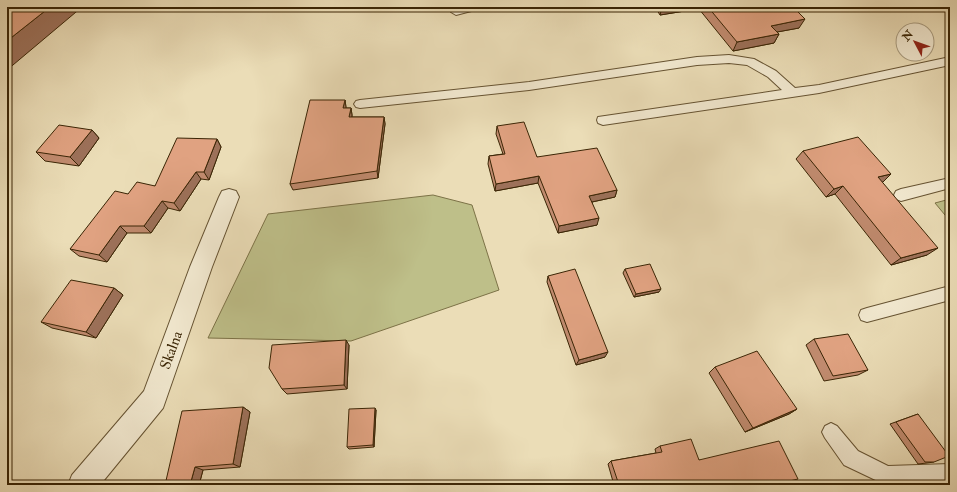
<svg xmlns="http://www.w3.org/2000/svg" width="957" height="492" viewBox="0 0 957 492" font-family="'IM FELL Double Pica',serif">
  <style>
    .green { fill: #bebf89; stroke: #7c7247 }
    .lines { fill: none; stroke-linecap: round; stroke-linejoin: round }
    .lane-casing { stroke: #665332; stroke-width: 2 }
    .street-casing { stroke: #665332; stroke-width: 2 }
    .lane { fill: #f2e9d0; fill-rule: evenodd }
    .street { fill: #f2e9d0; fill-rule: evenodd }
    .wall { fill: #c18b6f; stroke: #3a2505 }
    .shaded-wall { fill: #9d715a; stroke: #3a2505 }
    .building { fill: #e0a281; stroke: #3a2505 }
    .labels { text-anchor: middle; stroke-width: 3.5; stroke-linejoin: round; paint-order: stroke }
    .street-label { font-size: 15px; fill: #3a2505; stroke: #f2e9d0 }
  </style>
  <rect width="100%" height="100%" fill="#ebddb7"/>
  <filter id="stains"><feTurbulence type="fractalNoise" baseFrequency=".005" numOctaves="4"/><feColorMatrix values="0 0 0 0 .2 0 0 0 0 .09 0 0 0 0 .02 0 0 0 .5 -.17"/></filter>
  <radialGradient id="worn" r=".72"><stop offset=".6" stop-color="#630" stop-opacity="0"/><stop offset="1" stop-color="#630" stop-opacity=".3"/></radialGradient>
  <g class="green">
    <polygon points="433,195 472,205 499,290 351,341 208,338 268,214"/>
    <polygon points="950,199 950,221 935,203"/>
  </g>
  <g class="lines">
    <defs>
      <g id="lane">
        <polygon points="462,7 480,7 479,9 456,15 451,12 452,10"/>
        <polygon points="729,55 754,59 776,71 795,88 819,85 950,57 950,65 819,93 603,125 598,123 597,120 598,117 782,90 768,77 747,65 729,63 697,65 529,90 360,108 356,107 354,104 356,101 360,100 529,82 697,57"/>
        <polygon points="950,178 950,188 901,201 896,199 894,195 896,191 901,189"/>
        <polygon points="950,286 950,300 867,322 861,320 859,315 861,310 867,308"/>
        <polygon points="831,423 837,426 858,451 888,466 950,464 950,484 886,485 844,465 825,438 822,432 825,426"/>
      </g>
      <polygon id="street" points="229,189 236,191 239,197 212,267 163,408 100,485 68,485 72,475 144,391 190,267 219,197 222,191"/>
    </defs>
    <use href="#lane" class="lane-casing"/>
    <use href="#street" class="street-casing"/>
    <use href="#lane" class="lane"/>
    <use href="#street" class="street"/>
  </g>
  <g class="wall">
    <polygon points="655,7 698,7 697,9 660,15"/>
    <polygon points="700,7 793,7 799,28 777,32 779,34 774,43 733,51 699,9"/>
    <polygon points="345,100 346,108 351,108 352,115 352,117 384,117 385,124 378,178 293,190 290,184"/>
    <polygon points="497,126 537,157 617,190 615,197 592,202 597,225 558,233 538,183 495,191 488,164 489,156 503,154 496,134"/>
    <polygon points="92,130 99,138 79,166 45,161 36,152"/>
    <polygon points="217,139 221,147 209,180 201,179 180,211 168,208 151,233 127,233 107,262 79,256 70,249 128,194 155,186"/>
    <polygon points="803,151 891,174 882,182 927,255 891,265 835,194 826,197 796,159"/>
    <polygon points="625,269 659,292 634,297 623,273"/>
    <polygon points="548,276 605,357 576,365 547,282"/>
    <polygon points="114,288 123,295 96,338 52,328 41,322"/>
    <polygon points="814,339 868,370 858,375 824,381 806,345"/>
    <polygon points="349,345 347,389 287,394 282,389"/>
    <polygon points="715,367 797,409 789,414 745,432 709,373"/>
    <polygon points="243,407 250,412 240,467 203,470 199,485 165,485"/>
    <polygon points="376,410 374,447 349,449 347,447"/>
    <polygon points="918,414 934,462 927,463 918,464 890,424"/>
    <polygon points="660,446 699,460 789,481 775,485 614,485 608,464 611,461 656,453 655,449"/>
  </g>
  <g class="shaded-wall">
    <polygon points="50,7 82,7 7,70 7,41"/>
    <polygon points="662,7 698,7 697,9 660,15"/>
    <polygon points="805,19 799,28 766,34 771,26"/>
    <polygon points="779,34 774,43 733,51 737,42"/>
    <polygon points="345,100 346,107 345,114 343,108"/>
    <polygon points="351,108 352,115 351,123 349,117"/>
    <polygon points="384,117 385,124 378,178 377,171"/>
    <polygon points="92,130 99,138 79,166 70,157"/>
    <polygon points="217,139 221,147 209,180 204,172"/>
    <polygon points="196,172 201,179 180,211 174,203"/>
    <polygon points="891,174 883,182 869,186 878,177"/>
    <polygon points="539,176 538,183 495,191 496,184"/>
    <polygon points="843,186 835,194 826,197 834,189"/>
    <polygon points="617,190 615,197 587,203 589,196"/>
    <polygon points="162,201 168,208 151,233 144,226"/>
    <polygon points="599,218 597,225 558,233 559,226"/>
    <polygon points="120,226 127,233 107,262 99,255"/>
    <polygon points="938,248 927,255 891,265 901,258"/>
    <polygon points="114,288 123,295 96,338 86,332"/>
    <polygon points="661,289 659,292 634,297 636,294"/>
    <polygon points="346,340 349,345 347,389 344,385"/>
    <polygon points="608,352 605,357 576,365 579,360"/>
    <polygon points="243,407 250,412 240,467 233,464"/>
    <polygon points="375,408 376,410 374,447 373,445"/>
    <polygon points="797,409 789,414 745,432 753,428"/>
    <polygon points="195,467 203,470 199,485 190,485"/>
  </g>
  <g class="building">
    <polygon points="7,7 50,7 7,41"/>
    <polygon points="708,7 793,7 805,19 771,26 779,34 737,42"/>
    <polygon points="310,100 345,100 343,108 351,108 349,117 384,117 377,171 290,184"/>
    <polygon points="524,122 537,157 597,148 617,190 589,196 599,218 559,226 539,176 496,184 489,156 505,154 497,126"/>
    <polygon points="59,125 92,130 70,157 36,152"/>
    <polygon points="858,137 891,174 878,177 938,248 901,258 843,186 834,189 803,151"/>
    <polygon points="177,138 217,139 204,172 196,172 174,203 162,201 144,226 120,226 99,255 70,249 115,191 128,194 137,182 155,186"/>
    <polygon points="650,264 661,289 636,294 625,269"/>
    <polygon points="575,269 608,352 579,360 548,276"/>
    <polygon points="71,280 114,288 86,332 41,322"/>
    <polygon points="848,334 868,370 833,376 814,339"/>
    <polygon points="346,340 344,385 282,389 269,368 272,345"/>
    <polygon points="757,351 797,409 753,428 715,367"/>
    <polygon points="243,407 233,464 195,467 190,485 165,485 182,411"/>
    <polygon points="375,408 373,445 347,447 349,409"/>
    <polygon points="918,414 949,456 934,462 925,462 896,422"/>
    <polygon points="691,439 699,460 779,441 798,479 773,485 674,485 673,483 661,485 619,485 611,461 662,452 660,446"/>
  </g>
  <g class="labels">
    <g class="street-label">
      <text transform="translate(171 350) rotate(-70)" y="5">Skalna</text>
    </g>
  </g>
  <rect width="957" height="492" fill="none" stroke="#ebddb7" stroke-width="24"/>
  <rect x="8" y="8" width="941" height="476" fill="none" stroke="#3a2505" stroke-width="2"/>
  <rect x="12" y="12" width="933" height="468" fill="none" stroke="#3a2505"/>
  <g transform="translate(915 42) rotate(311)"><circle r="19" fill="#f2e9d0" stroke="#a89b7f"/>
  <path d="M0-3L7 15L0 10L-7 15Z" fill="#8f2418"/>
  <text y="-6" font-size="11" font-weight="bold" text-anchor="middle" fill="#3a2505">N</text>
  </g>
  <rect width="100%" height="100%" filter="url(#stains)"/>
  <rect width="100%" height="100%" fill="url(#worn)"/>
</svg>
